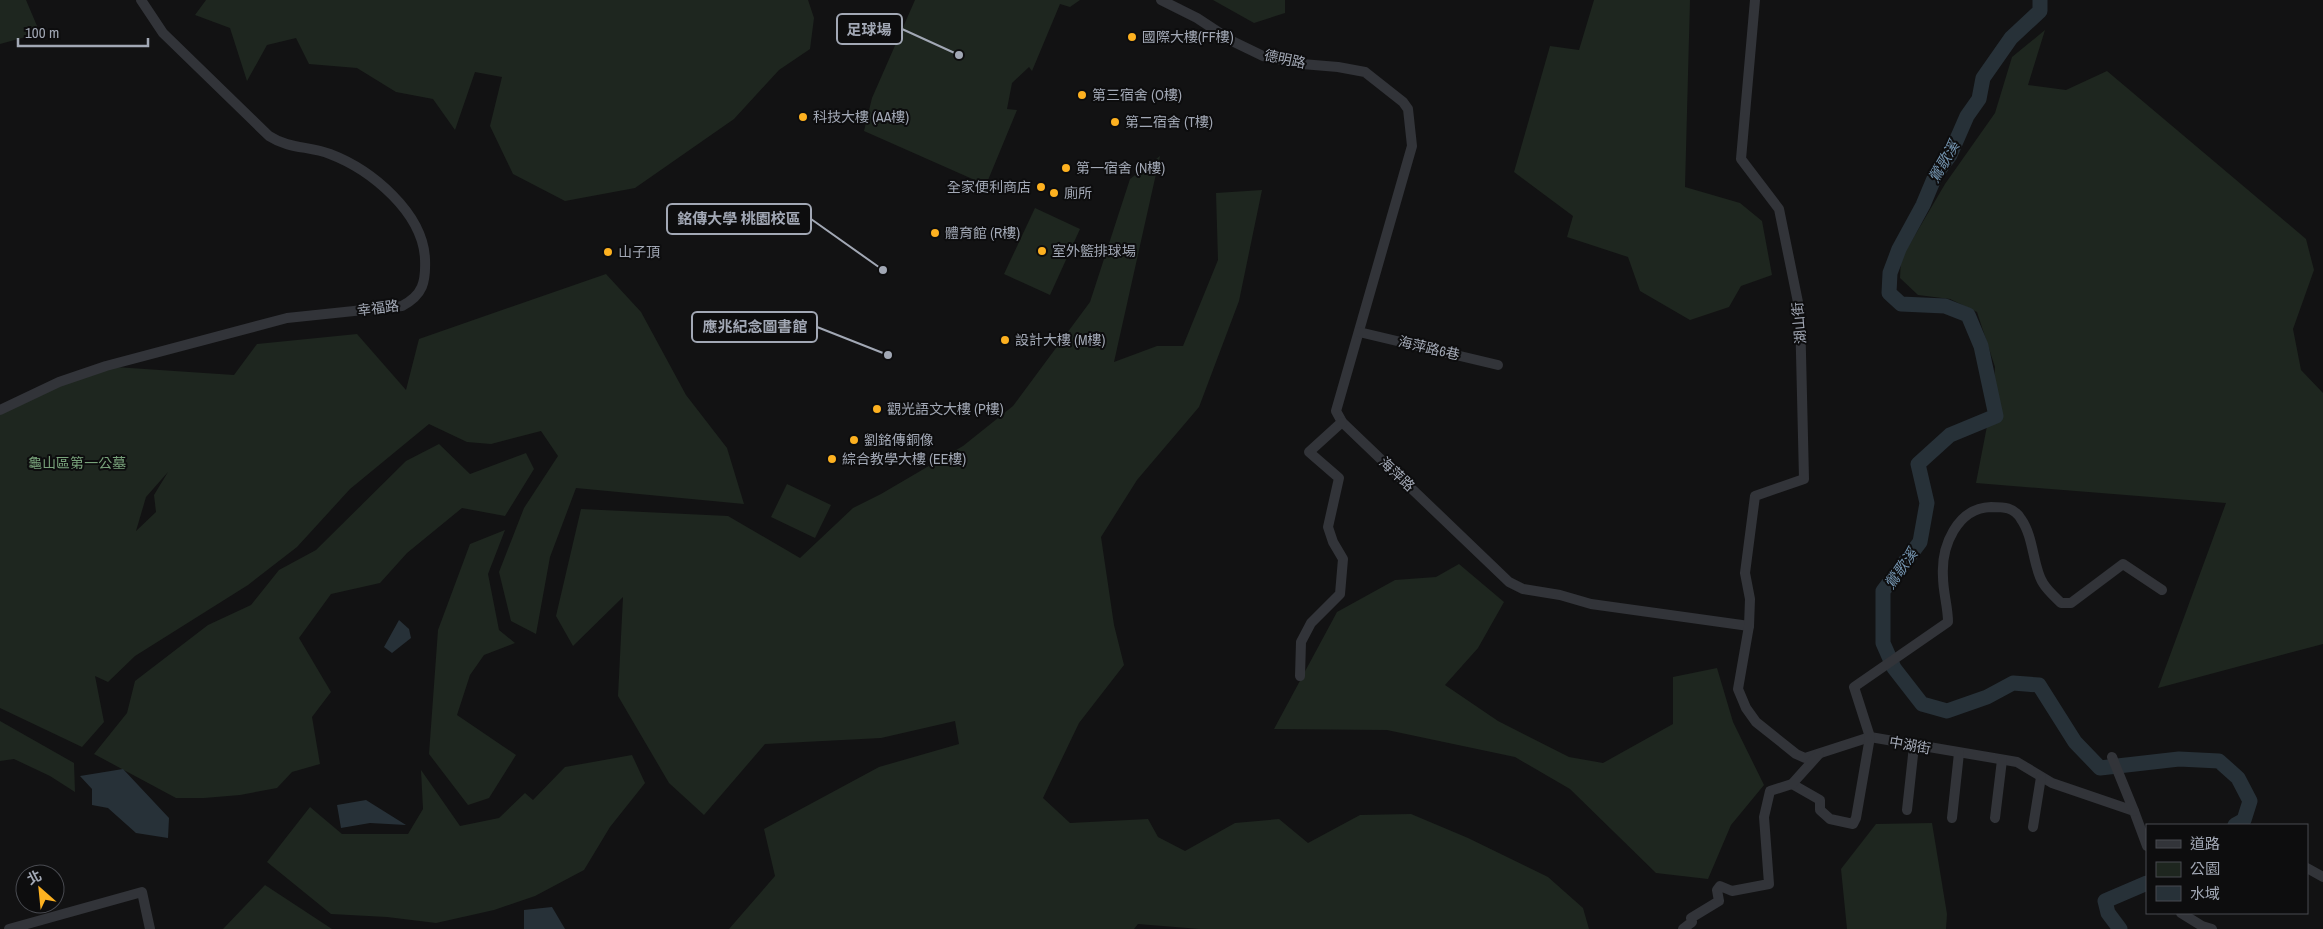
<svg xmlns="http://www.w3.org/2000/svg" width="2323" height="929" viewBox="0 0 2323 929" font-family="'Archivo Narrow','Noto Sans TC',sans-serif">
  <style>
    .green { fill: #1e261f; fill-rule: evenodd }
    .water { fill: #273138 }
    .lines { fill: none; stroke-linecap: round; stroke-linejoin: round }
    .river { stroke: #273138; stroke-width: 15 }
    .street { stroke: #323439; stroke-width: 10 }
    .poi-dot { fill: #fdb120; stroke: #0d0d0e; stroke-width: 2 }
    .labels { text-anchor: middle; stroke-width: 4; stroke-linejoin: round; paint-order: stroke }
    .poi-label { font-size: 14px; fill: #a2a8b5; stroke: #0d0d0e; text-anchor: start }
    .street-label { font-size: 14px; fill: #a2a8b5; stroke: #0d0d0e }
    .park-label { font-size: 14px; fill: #78a27a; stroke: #0d0d0e }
    .water-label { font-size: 15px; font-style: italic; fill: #7697b3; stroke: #0d0d0e }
    .leader { fill: none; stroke: #a2a8b5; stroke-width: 2 }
    .callout-dot { fill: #a2a8b5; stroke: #0d0d0e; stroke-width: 2 }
    .callout { fill: #0d0d0e; stroke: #a2a8b5; stroke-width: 2 }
    .callout-label { font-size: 15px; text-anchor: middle; font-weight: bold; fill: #a2a8b5 }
  </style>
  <rect width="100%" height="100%" fill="#121213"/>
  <g class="green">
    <polygon points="0,0 26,0 40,33 0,44"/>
    <polygon points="206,0 808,0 814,18 810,49 779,70 734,119 635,188 565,201 513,174 490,126 502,77 475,72 455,130 433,99 396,92 357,68 309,64 296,38 267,45 247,81 230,28 195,15"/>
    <polygon points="915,0 1080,0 1070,7 1060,4 1032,71 1029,67 1012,83 1007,109 1017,110 986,185 864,131 872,98"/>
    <polygon points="1213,0 1285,0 1285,13 1254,23"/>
    <polygon points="1594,0 1690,0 1685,187 1740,203 1762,221 1772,275 1741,286 1729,307 1690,320 1640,291 1628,257 1567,237 1573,216 1514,172 1550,46 1579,50"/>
    <polygon points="2045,30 2028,85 2066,90 2107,71 2306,239 2314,270 2293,329 2301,370 2323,393 2323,644 2158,688 2226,503 1976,483 1993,395 1995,367 1977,312 1950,299 1918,295 1900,278 1901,259 1945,184 1995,113 2012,57"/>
    <polygon points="1160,156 1114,362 1157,346 1183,346 1218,260 1216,193 1262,190 1239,301 1199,407 1137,480 1101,537 1114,625 1124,665 1079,723 1043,798 1070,823 1148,819 1158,837 1185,851 1235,823 1279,819 1308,843 1360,815 1411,814 1468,838 1548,877 1583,908 1589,929 1200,929 1138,924 1134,929 729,929 775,876 764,829 879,767 959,744 955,721 881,738 765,744 704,815 669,783 618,696 623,597 573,646 556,616 581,509 728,516 800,558 853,508 881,494 963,446 1013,406 1090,302 1130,179"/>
    <polygon points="1035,208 1080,229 1050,295 1004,274"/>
    <path d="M 606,274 L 641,312 L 686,395 L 727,448 L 744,504 L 576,488 L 550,557 L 536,634 L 511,621 L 499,572 L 524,508 L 558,456 L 541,431 L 491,444 L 467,442 L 429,424 L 350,489 L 297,547 L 248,585 L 135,656 L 108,682 L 95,676 L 104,722 L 82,747 L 0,708 L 0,414 L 61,385 L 115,367 L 234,375 L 257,344 L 357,334 L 406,390 L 419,339 ZM 168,472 L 154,495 L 156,512 L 136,531 L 146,497 Z"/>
    <polygon points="439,444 470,474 526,453 534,469 505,516 462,508 407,553 380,583 331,594 299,638 331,692 312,717 320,764 292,772 277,788 240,795 204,798 176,798 94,754 127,713 135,681 208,625 251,605 279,570 316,550 406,461"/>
    <polygon points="787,484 831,505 815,538 771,517"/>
    <polygon points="505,530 488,574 499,630 515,643 484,655 470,675 457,715 516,755 489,798 468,805 429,754 438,630 470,544"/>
    <polygon points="1459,564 1504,602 1478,648 1445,685 1498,721 1569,757 1603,763 1673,724 1673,677 1717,668 1733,722 1764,785 1731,825 1708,879 1656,873 1570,789 1515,757 1387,730 1274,729 1337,612 1395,580 1436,577"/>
    <polygon points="0,721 74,763 75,792 50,776 14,759 0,761"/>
    <polygon points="632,755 645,783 610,827 584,870 535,896 494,910 436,923 387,917 331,914 267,862 310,807 342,834 408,834 423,809 421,770 460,826 499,818 525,793 533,800 565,767"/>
    <polygon points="1932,823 1947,914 1946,929 1847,929 1841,869 1876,824"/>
    <polygon points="265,885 332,929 223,929"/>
  </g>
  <g class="water">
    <polygon points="399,620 409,629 411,638 392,653 384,647"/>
    <polygon points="123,769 169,818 168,838 136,833 108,808 92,805 92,789 80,776"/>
    <polygon points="366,800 406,825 370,823 341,828 337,805"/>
    <polygon points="552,907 565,929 524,929 524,910"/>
  </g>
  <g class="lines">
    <g class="river">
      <polyline points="2040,0 2040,11 2011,38 1983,78 1979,99 1967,116 1950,155 1936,174 1923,205 1899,249 1890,273 1889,293 1901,304 1945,306 1968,315 1981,346 1996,416 1950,435 1918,464 1927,503 1920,542 1883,591 1883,643 1894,668 1922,704 1947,711 1987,697 2013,683 2039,685 2075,742 2100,768 2179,759 2219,761 2238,778 2250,801 2244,820 2235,825"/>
      <polyline points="2120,929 2108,913 2105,901 2147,883"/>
    </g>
    <g class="street">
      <polyline points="1161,0 1197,18 1232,41 1263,56 1302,64 1338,67 1365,72 1403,102 1408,109 1412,146 1336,411 1342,422 1509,582 1523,589 1560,595 1591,604 1749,626"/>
      <polyline points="1755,0 1741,159 1779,209 1800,312 1804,479 1755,496 1745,573 1750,599 1749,626 1738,689 1746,708 1756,722 1796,754 1805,758 1870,737 2017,762 2052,783 2134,811 2147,846"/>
      <polyline points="1359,332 1498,365"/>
      <path d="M 0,410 L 59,382 L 106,366 L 287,318 L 402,306 C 423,295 426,282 425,259 C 423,213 372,170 330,154 C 309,146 289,149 269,136 L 163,33 L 141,0"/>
      <polyline points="1300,676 1301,642 1311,623 1340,594 1343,559 1333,542 1328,527 1339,478 1309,452 1342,422"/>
      <polyline points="2112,757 2134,811"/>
      <path d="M 1792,784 L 1820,800 L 1820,810 L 1830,819 L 1853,824 L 1856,818 L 1870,737 L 1854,687 L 1948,622 C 1948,607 1943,592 1943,577 C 1941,546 1957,508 1991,507 C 2004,507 2014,507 2021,519 C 2034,537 2033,568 2043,583 C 2047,590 2055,597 2061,603 L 2071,603 L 2123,564 L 2162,590"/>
      <polyline points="1907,810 1914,746"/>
      <polyline points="1952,818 1959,753"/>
      <polyline points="1995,818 2002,760"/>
      <polyline points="2033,827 2041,777"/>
      <polyline points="2307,868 2323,877"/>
      <polyline points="2181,913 2202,926 2212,929"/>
      <polyline points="9,929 142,892 150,929"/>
      <polyline points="1683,929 1692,922 1691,918 1719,901 1717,890 1720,886 1732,891 1769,884 1764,817 1770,791 1792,784 1819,754"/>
    </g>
  </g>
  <g class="poi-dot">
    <circle cx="1132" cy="37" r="5"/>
    <circle cx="1082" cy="95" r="5"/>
    <circle cx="803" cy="117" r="5"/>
    <circle cx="1115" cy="122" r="5"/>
    <circle cx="1066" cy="168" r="5"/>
    <circle cx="1041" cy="187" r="5"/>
    <circle cx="1054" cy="193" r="5"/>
    <circle cx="935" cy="233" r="5"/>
    <circle cx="1042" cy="251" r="5"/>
    <circle cx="608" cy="252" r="5"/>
    <circle cx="1005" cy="340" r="5"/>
    <circle cx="877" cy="409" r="5"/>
    <circle cx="854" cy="440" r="5"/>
    <circle cx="832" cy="459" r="5"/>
  </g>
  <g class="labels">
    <g class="poi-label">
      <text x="1142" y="42">國際大樓(FF樓)</text>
      <text x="1092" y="100">第三宿舍 (O樓)</text>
      <text x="813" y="122">科技大樓 (AA樓)</text>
      <text x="1125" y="127">第二宿舍 (T樓)</text>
      <text x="1076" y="173">第一宿舍 (N樓)</text>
      <text x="1031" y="192" text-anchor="end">全家便利商店</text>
      <text x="1064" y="198">廁所</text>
      <text x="945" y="238">體育館 (R樓)</text>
      <text x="1052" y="256">室外籃排球場</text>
      <text x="618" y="257">山子頂</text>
      <text x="1015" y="345">設計大樓 (M樓)</text>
      <text x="887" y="414">觀光語文大樓 (P樓)</text>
      <text x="864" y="445">劉銘傳銅像</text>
      <text x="842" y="464">綜合教學大樓 (EE樓)</text>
    </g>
    <g class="street-label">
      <text transform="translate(1285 59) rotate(12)" y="5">德明路</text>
      <text transform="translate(378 308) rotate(-7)" y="5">幸福路</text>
      <text transform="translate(1799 323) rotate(-95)" y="5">湖山街</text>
      <text transform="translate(1429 348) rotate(13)" y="5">海萍路6巷</text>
      <text transform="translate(1397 474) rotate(43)" y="5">海萍路</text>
      <text transform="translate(1910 745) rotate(10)" y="5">中湖街</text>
    </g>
    <g class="park-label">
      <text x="77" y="468">龜山區第一公墓</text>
    </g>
    <g class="water-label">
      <text transform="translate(1944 162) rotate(-60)" y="5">鶯歌溪</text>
      <text transform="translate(1901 569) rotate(-55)" y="5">鶯歌溪</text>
    </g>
  </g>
  <path class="leader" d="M959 55L902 29M883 270L811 219M888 355L817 327"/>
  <g class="callout-dot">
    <circle cx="959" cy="55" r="5"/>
    <circle cx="883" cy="270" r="5"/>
    <circle cx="888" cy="355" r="5"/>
  </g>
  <g class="callout">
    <rect x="837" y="14" width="65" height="30" rx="5"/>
    <rect x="667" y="204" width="144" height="30" rx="5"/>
    <rect x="692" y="312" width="125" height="30" rx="5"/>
  </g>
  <g class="callout-label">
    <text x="869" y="35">足球場</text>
    <text x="739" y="224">銘傳大學 桃園校區</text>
    <text x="755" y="332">應兆紀念圖書館</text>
  </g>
  <rect x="2146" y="824" width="162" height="90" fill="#0d0d0e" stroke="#494b51"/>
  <rect x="2156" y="840" width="25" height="8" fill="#323439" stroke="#494b51"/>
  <text x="2190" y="849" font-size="15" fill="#a2a8b5">道路</text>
  <rect x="2156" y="862" width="25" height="15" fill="#1e261f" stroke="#494b51"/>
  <text x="2190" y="874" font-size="15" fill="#a2a8b5">公園</text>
  <rect x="2156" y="886" width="25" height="15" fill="#273138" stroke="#494b51"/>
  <text x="2190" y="899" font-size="15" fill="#a2a8b5">水域</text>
  <g transform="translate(40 889) rotate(333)"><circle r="24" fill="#0d0d0e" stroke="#494b51"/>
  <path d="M0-4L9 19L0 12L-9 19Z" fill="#fdb120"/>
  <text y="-8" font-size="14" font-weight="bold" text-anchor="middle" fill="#a2a8b5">北</text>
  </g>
  <path d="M18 38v8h130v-8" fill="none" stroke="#a2a8b5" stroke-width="2.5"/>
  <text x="25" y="38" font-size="15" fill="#a2a8b5" stroke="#0d0d0e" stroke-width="4" paint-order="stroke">100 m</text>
</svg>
